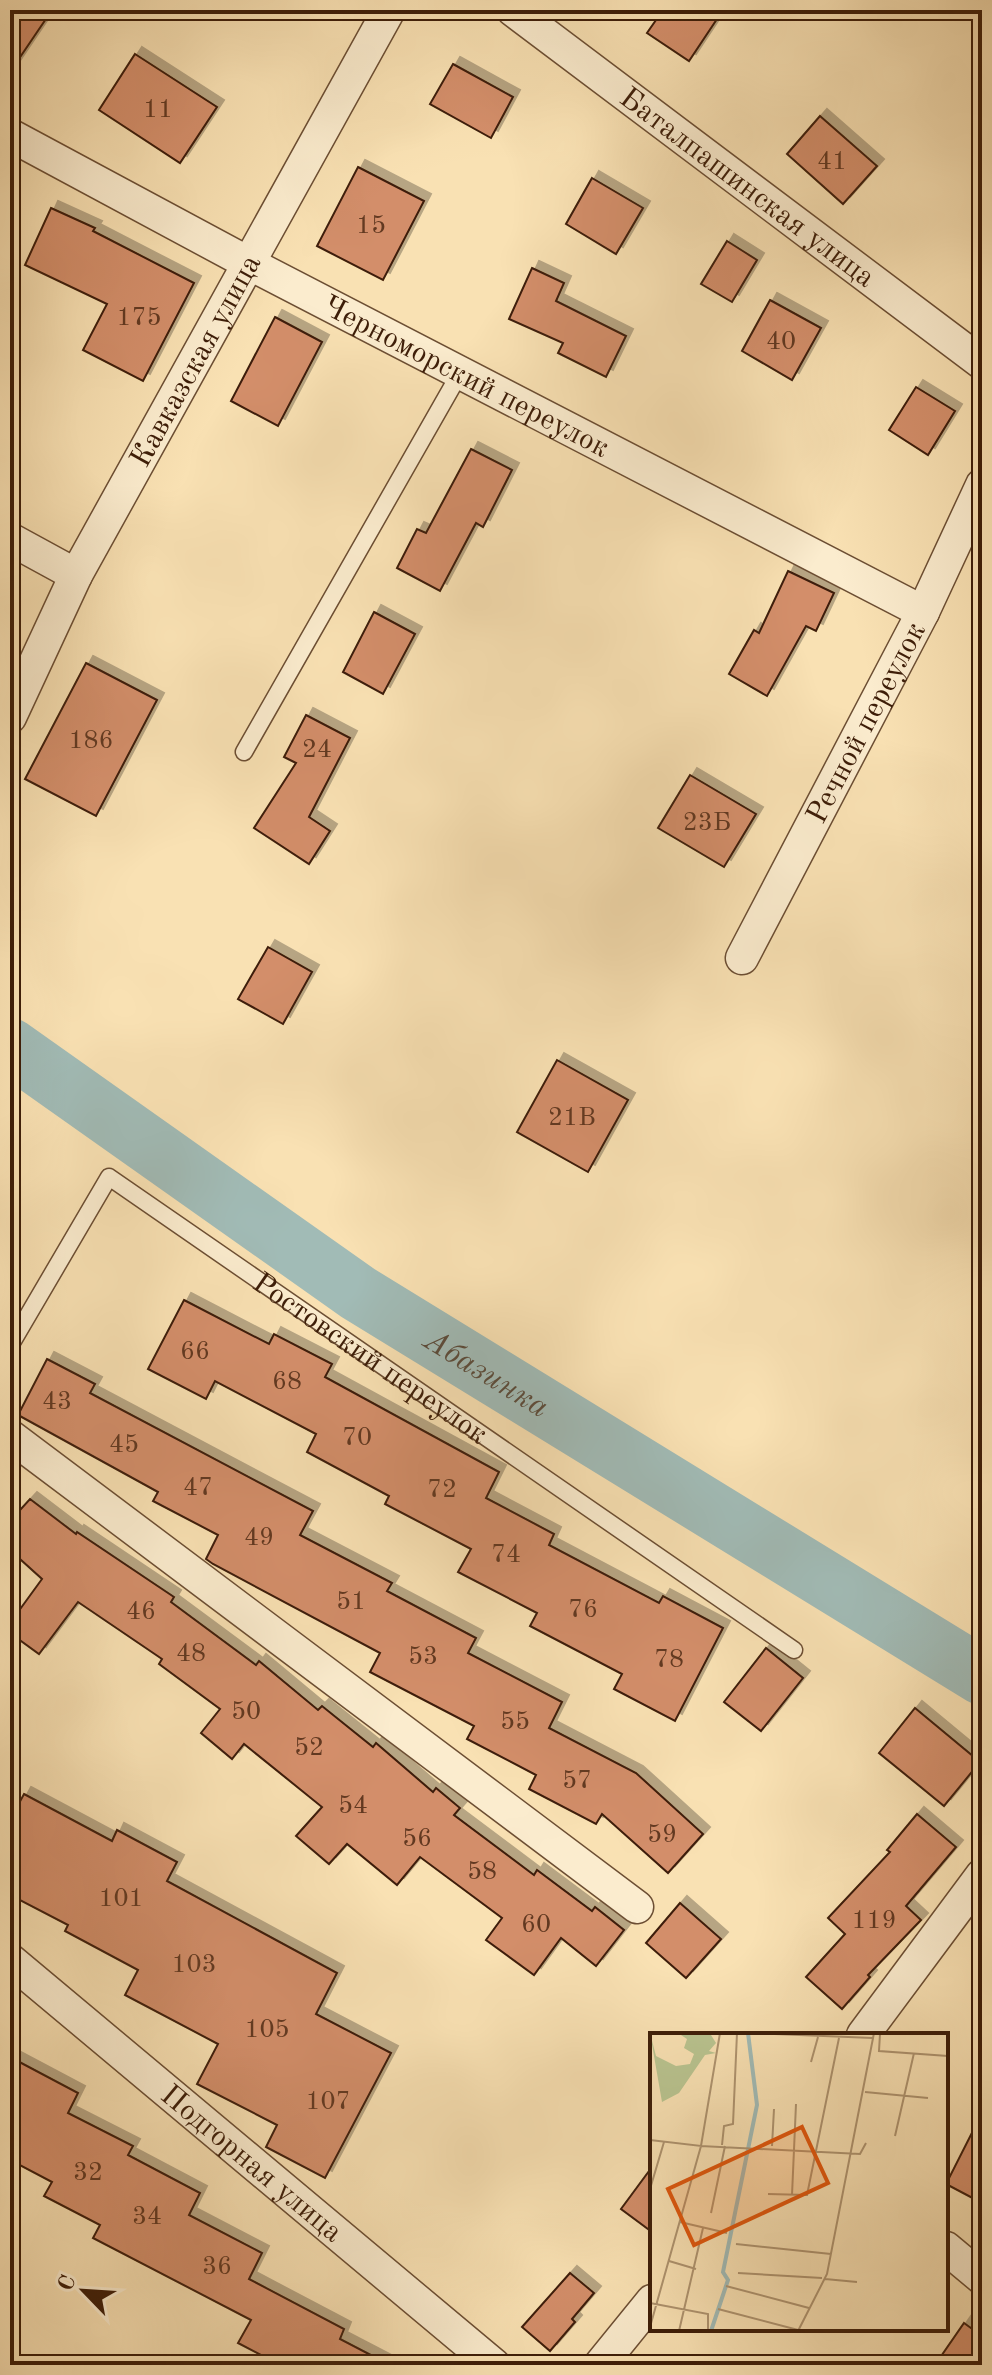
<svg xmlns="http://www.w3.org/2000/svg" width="992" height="2375" viewBox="0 0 992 2375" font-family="'Old Standard TT',serif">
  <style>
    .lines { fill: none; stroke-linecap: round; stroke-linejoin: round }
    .river { stroke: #a1bbb6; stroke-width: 58 }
    .building { fill: #d38e6b; stroke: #3d1d08; stroke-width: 2; filter: url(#shadow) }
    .service-casing { stroke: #6c4e33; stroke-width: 19 }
    .minor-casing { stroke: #6c4e33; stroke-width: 35 }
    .service { stroke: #fbecce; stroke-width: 16 }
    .minor { stroke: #fbecce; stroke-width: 32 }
    .labels { text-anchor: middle; stroke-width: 7; stroke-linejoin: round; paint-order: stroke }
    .number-label { font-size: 26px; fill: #623921 }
    .street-label { font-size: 30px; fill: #3d1d08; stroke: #fbecce }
    .water-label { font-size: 32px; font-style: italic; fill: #5b4c3c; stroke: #fbecce }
    .inset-river { fill: none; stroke: #a1bbb6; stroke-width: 4 }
    .inset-road { fill: none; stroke: #ae936f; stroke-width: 2 }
    .view { fill: #df560c; fill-opacity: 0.15; stroke: #df560c; stroke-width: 4 }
    .inset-edge { fill: none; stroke: #3d1d08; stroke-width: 4 }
  </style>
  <defs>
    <filter id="shadow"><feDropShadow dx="7" dy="-7" stdDeviation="0" flood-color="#0004"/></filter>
  </defs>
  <rect width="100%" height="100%" fill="#f9e1b3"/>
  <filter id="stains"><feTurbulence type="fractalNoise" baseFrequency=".0025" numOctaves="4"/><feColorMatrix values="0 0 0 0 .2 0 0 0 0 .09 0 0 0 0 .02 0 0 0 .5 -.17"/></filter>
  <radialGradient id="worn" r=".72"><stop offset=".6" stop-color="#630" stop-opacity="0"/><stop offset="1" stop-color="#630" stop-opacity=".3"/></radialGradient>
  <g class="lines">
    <path class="river" id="s1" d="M 10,1047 L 358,1293 L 982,1676"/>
  </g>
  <g class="building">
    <polygon points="10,10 52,10 10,72"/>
    <polygon points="663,10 723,10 689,61 647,33"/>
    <polygon points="135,54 217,107 180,163 99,110"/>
    <polygon points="453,64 513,97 491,138 430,104"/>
    <polygon points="820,116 877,166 843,204 787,154"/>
    <polygon points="358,167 424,201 383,280 317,246"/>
    <polygon points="592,178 643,208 616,254 566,224"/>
    <polygon points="51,208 95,228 93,231 194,283 143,381 83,350 107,304 25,265"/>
    <polygon points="727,241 757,260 732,302 701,284"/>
    <polygon points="532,268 564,283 556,301 626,336 606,377 558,353 563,343 509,319"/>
    <polygon points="770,300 821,328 792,380 742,351"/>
    <polygon points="275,317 322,342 278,426 231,401"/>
    <polygon points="916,387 955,411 928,455 889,430"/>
    <polygon points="471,449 512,470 483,527 476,523 440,591 397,568 417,529 426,533"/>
    <polygon points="788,571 834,593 816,631 806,626 767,696 729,674 754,630 759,633"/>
    <polygon points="374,612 415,634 383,694 343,672"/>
    <polygon points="86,663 157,700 96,816 25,779"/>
    <polygon points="306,715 350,738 309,817 330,831 309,864 254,828 296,763 284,757"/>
    <polygon points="690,775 756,814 724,867 658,828"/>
    <polygon points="268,947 312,972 283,1024 238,999"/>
    <polygon points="557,1060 628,1100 588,1172 517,1132"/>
    <polygon points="184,1300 269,1344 274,1334 332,1364 325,1377 499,1472 486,1498 554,1534 549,1545 659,1603 663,1596 723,1628 675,1721 614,1689 622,1674 530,1626 537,1613 458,1572 471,1549 385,1504 389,1496 307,1452 316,1434 215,1381 206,1399 148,1369"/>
    <polygon points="47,1359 95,1384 90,1393 313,1511 300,1535 392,1583 387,1591 476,1638 468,1653 562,1702 549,1728 636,1773 703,1834 668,1873 602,1814 596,1824 529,1789 536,1775 467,1739 474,1726 370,1672 380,1653 213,1564 206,1559 218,1535 153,1501 158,1492 18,1415"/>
    <polygon points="30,1499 76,1534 77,1532 174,1597 171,1602 256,1665 259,1661 318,1710 322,1706 373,1747 376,1743 433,1792 436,1788 460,1808 454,1815 534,1875 537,1870 592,1911 595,1907 624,1930 596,1966 561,1938 534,1975 486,1940 502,1918 420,1857 397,1885 347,1844 329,1864 296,1836 322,1807 244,1744 232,1759 201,1733 220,1709 159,1664 162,1659 78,1602 39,1654 10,1633 10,1623 42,1579 10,1550 10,1521"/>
    <polygon points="766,1648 803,1678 761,1731 724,1702"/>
    <polygon points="915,1708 980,1762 944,1806 879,1753"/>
    <polygon points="24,1794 112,1841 117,1830 177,1862 167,1881 337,1973 316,2014 391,2053 325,2178 266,2147 277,2125 197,2084 218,2044 125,1995 138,1970 65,1931 68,1925 10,1895 10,1820"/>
    <polygon points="917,1814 956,1847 906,1906 921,1920 868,1975 870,1977 842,2009 806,1977 845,1934 828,1918 890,1852 887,1850"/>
    <polygon points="680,1903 721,1939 686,1978 646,1943"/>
    <polygon points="10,2057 78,2093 68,2113 133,2146 128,2155 200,2193 189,2215 262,2253 249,2279 344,2329 340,2339 390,2365 280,2365 238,2343 251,2320 93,2238 100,2225 44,2196 52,2182 10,2160"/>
    <polygon points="982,2113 982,2203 946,2184"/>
    <polygon points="652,2167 652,2232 621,2209"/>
    <polygon points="570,2273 594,2293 572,2319 575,2322 550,2351 522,2327"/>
    <polygon points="964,2323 982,2336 982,2365 935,2365"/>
  </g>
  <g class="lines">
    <defs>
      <g id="service">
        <polyline points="244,752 460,373"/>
        <path id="s2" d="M 10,1346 L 109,1177 L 794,1650"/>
      </g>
      <g id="minor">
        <path id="s3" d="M 513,10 L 982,363"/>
        <path id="s4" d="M 10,135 L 250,264 L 923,612"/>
        <polyline points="10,539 76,575"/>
        <path id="s5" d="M 10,717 L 76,575 L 389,10"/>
        <path id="s6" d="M 742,958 L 923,612 L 982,485"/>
        <polyline points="10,1436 637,1907"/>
        <path id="s7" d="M 10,1960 L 494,2365"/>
        <polyline points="863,2035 982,1875"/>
        <polyline points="946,2248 982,2278"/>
        <polyline points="600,2365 652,2301"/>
      </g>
    </defs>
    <use href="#service" class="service-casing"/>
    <use href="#minor" class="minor-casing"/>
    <use href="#service" class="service"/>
    <use href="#minor" class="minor"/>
  </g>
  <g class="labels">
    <g class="number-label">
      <text x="158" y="117">11</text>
      <text x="832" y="169">41</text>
      <text x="371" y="233">15</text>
      <text x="139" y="325">175</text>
      <text x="781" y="349">40</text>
      <text x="91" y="748">186</text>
      <text x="317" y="757">24</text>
      <text x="707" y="830">23Б</text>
      <text x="572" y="1125">21В</text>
      <text x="195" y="1359">66</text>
      <text x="287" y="1389">68</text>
      <text x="57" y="1409">43</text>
      <text x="357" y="1445">70</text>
      <text x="124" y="1452">45</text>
      <text x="198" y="1495">47</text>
      <text x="442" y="1497">72</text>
      <text x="259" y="1545">49</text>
      <text x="506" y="1562">74</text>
      <text x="351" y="1609">51</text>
      <text x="583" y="1617">76</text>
      <text x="141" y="1619">46</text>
      <text x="191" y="1661">48</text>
      <text x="423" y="1664">53</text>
      <text x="669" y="1667">78</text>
      <text x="246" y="1719">50</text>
      <text x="515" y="1729">55</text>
      <text x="309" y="1755">52</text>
      <text x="577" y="1788">57</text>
      <text x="353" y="1813">54</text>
      <text x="662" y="1842">59</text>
      <text x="417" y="1846">56</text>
      <text x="482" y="1879">58</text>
      <text x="121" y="1906">101</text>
      <text x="874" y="1928">119</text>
      <text x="536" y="1932">60</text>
      <text x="194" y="1972">103</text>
      <text x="267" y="2037">105</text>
      <text x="328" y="2109">107</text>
      <text x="88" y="2180">32</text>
      <text x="147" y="2224">34</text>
      <text x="217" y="2274">36</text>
    </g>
    <g class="street-label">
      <text dy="10" stroke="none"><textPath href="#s3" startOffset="294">Баталпашинская улица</textPath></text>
      <text dy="10" stroke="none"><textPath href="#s5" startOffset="402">Кавказская улица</textPath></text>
      <text dy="10" stroke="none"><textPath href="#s4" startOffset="516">Черноморский переулок</textPath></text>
      <text dy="10" stroke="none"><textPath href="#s6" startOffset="266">Речной переулок</textPath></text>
      <text dy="10" stroke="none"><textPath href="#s2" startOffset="514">Ростовский переулок</textPath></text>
      <text dy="10" stroke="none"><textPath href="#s7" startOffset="316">Подгорная улица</textPath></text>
    </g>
    <g class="water-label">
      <text dy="11" stroke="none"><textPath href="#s1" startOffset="578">Абазинка</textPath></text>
    </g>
  </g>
  <g transform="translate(650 2033)">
    <rect width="298" height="298" fill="#f9e1b3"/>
    <path d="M 0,0 L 6,23 L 26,33 L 40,31 L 44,21 L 34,15 L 37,6 L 28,0 L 61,2 L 66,10 L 59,18 L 66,20 L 55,22 L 29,60 L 12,69 Z" fill="#b9c490"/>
    <path class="inset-river" d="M 61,298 L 78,247 L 73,239 L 107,72 L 98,0"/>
    <path class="inset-road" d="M 101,0 L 223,5M 230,1 L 229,18 L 298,23M 161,29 L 168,4M 215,59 L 278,65M 245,103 L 264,20M 0,107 L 51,113 L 70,0M 72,112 L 74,93 L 83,91 L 87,0M 122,113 L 124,76M 0,156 L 14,109M 118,161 L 157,162 L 189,5M 142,162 L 146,71M 61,180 L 75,113M 30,189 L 77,200M 86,211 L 181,221M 19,228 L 46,236M 88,240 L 172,245M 175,246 L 207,249M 76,253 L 159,275M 0,270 L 58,281 L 58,298M 68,276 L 152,298M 0,294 L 51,113 L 210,121 L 216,110M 29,298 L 53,195M 148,298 L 177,241 L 224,0"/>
    <path class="view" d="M 152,94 L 178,150 L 44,212 L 18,156 Z"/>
    <rect width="298" height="298" class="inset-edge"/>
  </g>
  <rect width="992" height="2375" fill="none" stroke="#f9e1b3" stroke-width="40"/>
  <rect x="12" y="12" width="968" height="2351" fill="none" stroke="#3d1d08" stroke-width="4"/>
  <rect x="20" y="20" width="952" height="2335" fill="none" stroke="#3d1d08" stroke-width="2"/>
  <g transform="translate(84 2291) rotate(295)" stroke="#fbecce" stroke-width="6" paint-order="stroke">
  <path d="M0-6L14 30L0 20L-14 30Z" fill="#3d1d08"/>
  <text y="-12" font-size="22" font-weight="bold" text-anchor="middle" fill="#3d1d08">С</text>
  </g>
  <rect width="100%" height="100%" filter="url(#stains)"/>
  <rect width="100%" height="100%" fill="url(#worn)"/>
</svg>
